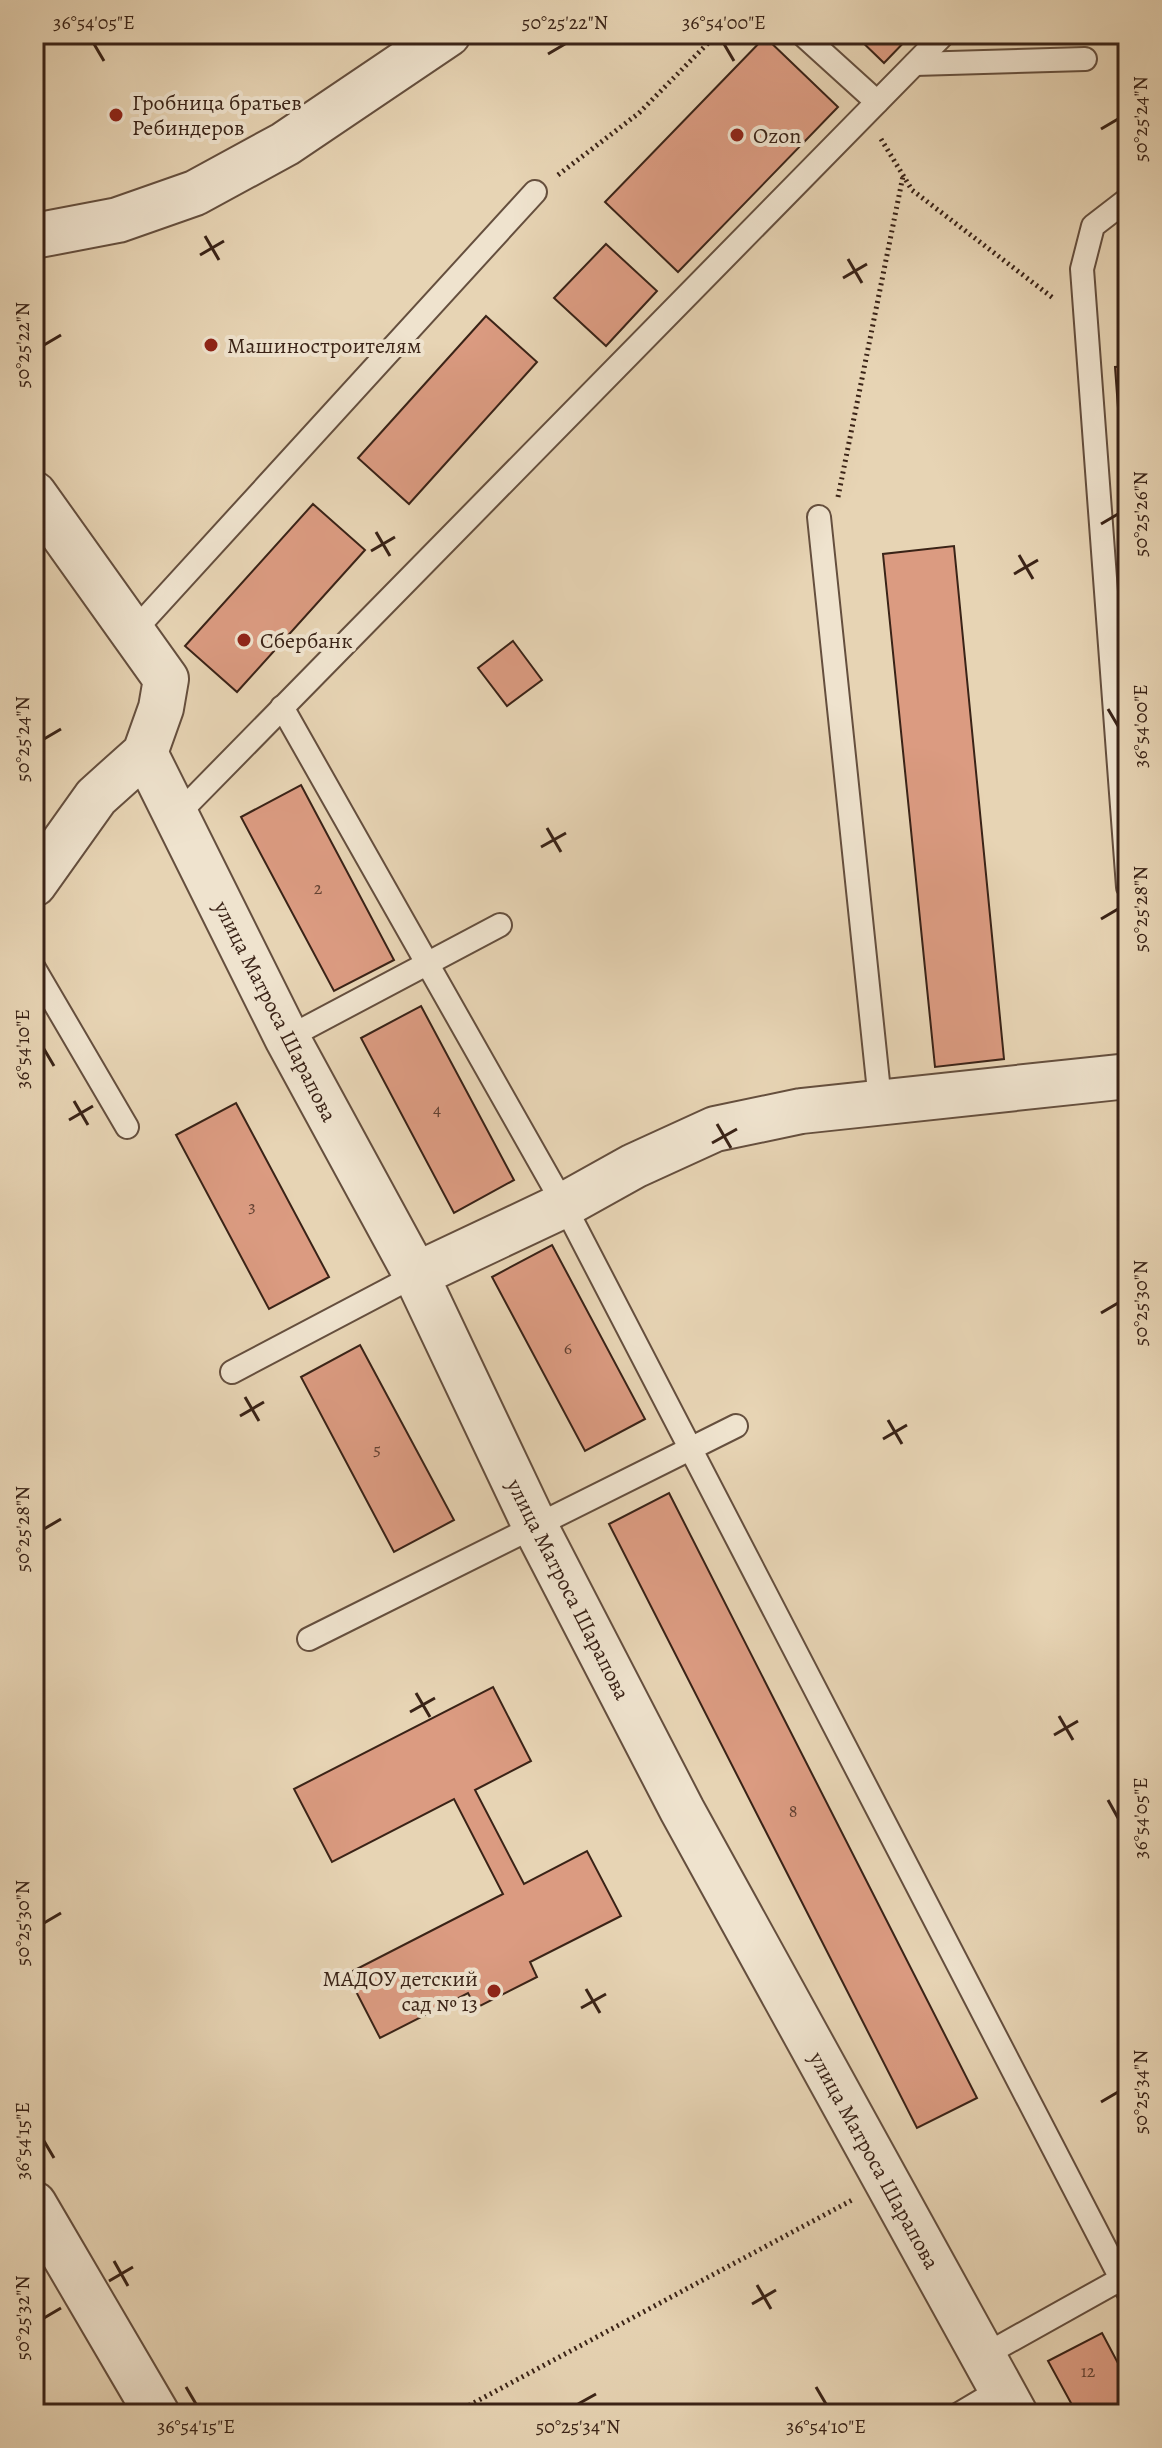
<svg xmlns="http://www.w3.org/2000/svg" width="1162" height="2448" viewBox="0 0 1162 2448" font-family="Alegreya,serif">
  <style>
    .building { fill: #db9b81; stroke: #3a2317; stroke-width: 2 }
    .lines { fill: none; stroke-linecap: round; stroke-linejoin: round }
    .lane-casing { stroke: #654f3e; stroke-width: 26 }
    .street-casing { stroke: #654f3e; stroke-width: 48 }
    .path { stroke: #3a2317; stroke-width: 5; stroke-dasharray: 2 4; stroke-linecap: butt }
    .lane { stroke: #efe3ce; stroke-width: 22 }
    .street { stroke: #efe3ce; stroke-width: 44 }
    .ticks { fill: none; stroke: #3a2317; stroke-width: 3 }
    .poi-dot { fill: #8f2418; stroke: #efe3ce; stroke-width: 3 }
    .labels { text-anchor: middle; stroke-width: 8; stroke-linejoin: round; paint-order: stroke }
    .number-label { font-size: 18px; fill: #624132 }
    .poi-label { font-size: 22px; fill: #3a2317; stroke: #efe3ce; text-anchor: start }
    .street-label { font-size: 22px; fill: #3a2317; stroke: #efe3ce }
    .neatline { fill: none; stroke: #3a2317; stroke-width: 3 }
    .ticks-label { font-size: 20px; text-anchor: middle; fill: #3a2317 }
  </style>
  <rect width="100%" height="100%" fill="#e7d4b4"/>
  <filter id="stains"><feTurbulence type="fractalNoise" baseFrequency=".0025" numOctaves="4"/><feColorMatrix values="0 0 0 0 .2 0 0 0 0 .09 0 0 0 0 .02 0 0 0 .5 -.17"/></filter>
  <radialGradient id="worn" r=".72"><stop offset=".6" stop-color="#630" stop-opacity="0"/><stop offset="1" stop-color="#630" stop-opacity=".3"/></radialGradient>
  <g class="building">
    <polygon points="854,34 912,34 884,63"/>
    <polygon points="765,37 838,107 678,272 605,202"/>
    <polygon points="606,244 657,291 606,346 554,298"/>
    <polygon points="486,316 537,362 409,504 358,458"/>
    <polygon points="1128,366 1128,545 1115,367"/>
    <polygon points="313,504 365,550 237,692 185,646"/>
    <polygon points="954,546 1004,1059 935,1067 883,554"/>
    <polygon points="513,641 542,680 507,706 478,668"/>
    <polygon points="301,785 394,960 334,991 241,817"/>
    <polygon points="421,1006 514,1180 454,1213 361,1038"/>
    <polygon points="236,1103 329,1277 269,1309 176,1135"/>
    <polygon points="552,1245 645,1419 585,1451 492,1277"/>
    <polygon points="360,1345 454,1520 394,1552 301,1377"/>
    <polygon points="669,1493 977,2098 917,2128 609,1524"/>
    <polygon points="493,1687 531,1761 475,1790 524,1884 587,1851 621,1916 530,1962 537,1977 476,2008 468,1993 380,2038 347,1974 503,1894 454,1799 332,1862 294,1789"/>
    <polygon points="1102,2333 1128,2382 1128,2414 1077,2414 1048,2361"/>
  </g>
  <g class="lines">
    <defs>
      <g id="lane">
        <polyline points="802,34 877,102"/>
        <polyline points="915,64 1085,59"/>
        <polyline points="1128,199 1093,226 1082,269 1128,887"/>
        <polyline points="819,517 880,1101"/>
        <polyline points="134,631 535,192"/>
        <polyline points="282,707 564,1205 1128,2292"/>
        <polyline points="177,815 944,34"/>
        <polyline points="34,968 127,1127"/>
        <polyline points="287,1038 500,925"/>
        <polyline points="232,1372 416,1275"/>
        <polyline points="309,1639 736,1426"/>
        <polyline points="983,2356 1121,2279"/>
        <polyline points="959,2414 1001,2389"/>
      </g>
      <g id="street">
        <polyline points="34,236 118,220 195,193 285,144 448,34"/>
        <polyline points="34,494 166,679 161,708 145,753 96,797 34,884"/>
        <polyline points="145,753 287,1038 416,1275 535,1526 682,1810 1015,2414"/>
        <polyline points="416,1275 564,1205 634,1166 715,1129 801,1111 1128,1076"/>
        <polyline points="34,2204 157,2414"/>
      </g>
    </defs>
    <use href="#lane" class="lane-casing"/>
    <use href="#street" class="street-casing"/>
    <g class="path">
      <polyline points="881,139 912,190 1053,298"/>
      <polyline points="558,175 639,113 717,34"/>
      <polyline points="838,497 903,176"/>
      <polyline points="453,2414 854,2199"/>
    </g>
    <use href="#lane" class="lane"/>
    <use href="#street" class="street"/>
  </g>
  <path class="ticks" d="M 94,44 L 104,61M 724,44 L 734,61M 548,54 L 565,44M 1101,129 L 1118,119M 205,236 L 219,260M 200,255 L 224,241M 848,259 L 862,283M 843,278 L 867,264M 44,345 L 61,335M 1101,524 L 1118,514M 376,532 L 390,556M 371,551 L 395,537M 1019,555 L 1033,579M 1014,574 L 1038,560M 1108,709 L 1118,726M 44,739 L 61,729M 547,828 L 561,852M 541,847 L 566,833M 1101,919 L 1118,909M 44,1049 L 54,1066M 74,1101 L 88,1125M 69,1120 L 93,1106M 717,1124 L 731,1148M 712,1143 L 737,1129M 1101,1313 L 1118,1303M 245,1397 L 259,1421M 240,1416 L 264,1402M 888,1420 L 902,1444M 883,1439 L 907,1425M 44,1529 L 61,1519M 416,1693 L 430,1717M 410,1712 L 435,1698M 1059,1716 L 1073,1740M 1054,1735 L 1078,1721M 1108,1800 L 1118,1818M 44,1923 L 61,1913M 586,1989 L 600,2013M 581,2008 L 606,1994M 1101,2102 L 1118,2092M 44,2141 L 54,2158M 114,2261 L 128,2286M 109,2281 L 133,2267M 757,2285 L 771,2309M 752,2304 L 776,2290M 44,2318 L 61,2308M 186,2387 L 196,2404M 816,2387 L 826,2404M 578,2404 L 596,2394"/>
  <g class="poi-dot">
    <circle cx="116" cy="115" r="8"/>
    <circle cx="737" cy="135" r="8"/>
    <circle cx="211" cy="345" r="8"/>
    <circle cx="244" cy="640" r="8"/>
    <circle cx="494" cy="1991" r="8"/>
  </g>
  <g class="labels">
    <g class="number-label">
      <text x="318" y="894">2</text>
      <text x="437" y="1115">4</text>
      <text x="252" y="1212">3</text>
      <text x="568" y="1354">6</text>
      <text x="377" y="1455">5</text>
      <text x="793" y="1817">8</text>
      <text x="1088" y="2377">12</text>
    </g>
    <g class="poi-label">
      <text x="132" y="110">Гробница братьев<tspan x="132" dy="25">Ребиндеров</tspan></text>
      <text x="753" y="143">Ozon</text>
      <text x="227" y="353">Машиностроителям</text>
      <text x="260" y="648">Сбербанк</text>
      <text x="478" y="1986" text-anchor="end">МАДОУ детский<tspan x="478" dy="25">сад № 13</tspan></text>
    </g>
    <g class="street-label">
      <text transform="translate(276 1011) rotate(63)" y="8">улица Матроса Шарапова</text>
      <text transform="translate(569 1589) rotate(63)" y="8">улица Матроса Шарапова</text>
      <text transform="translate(875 2160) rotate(61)" y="8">улица Матроса Шарапова</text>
    </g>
  </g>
  <rect width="1162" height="2448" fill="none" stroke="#e7d4b4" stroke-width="88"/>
  <rect x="44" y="44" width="1074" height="2360" class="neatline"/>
  <g class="ticks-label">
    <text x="94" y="29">36°54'05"E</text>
    <text x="565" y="29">50°25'22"N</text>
    <text x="724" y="29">36°54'00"E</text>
    <text transform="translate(1140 119) rotate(-90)" y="7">50°25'24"N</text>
    <text transform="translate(22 345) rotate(-90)" y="7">50°25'22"N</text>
    <text transform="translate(1140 514) rotate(-90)" y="7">50°25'26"N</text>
    <text transform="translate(1140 726) rotate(-90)" y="7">36°54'00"E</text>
    <text transform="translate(22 739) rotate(-90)" y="7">50°25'24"N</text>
    <text transform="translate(1140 909) rotate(-90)" y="7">50°25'28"N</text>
    <text transform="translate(22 1049) rotate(-90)" y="7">36°54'10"E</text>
    <text transform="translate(1140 1303) rotate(-90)" y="7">50°25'30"N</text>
    <text transform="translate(22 1529) rotate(-90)" y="7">50°25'28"N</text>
    <text transform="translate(1140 1818) rotate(-90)" y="7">36°54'05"E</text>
    <text transform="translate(22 1923) rotate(-90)" y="7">50°25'30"N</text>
    <text transform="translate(1140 2092) rotate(-90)" y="7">50°25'34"N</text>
    <text transform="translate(22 2141) rotate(-90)" y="7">36°54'15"E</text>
    <text transform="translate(22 2318) rotate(-90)" y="7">50°25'32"N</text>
    <text x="196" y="2433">36°54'15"E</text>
    <text x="578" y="2433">50°25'34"N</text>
    <text x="826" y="2433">36°54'10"E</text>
  </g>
  <rect width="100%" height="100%" filter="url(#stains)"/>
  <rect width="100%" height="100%" fill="url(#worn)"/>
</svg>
